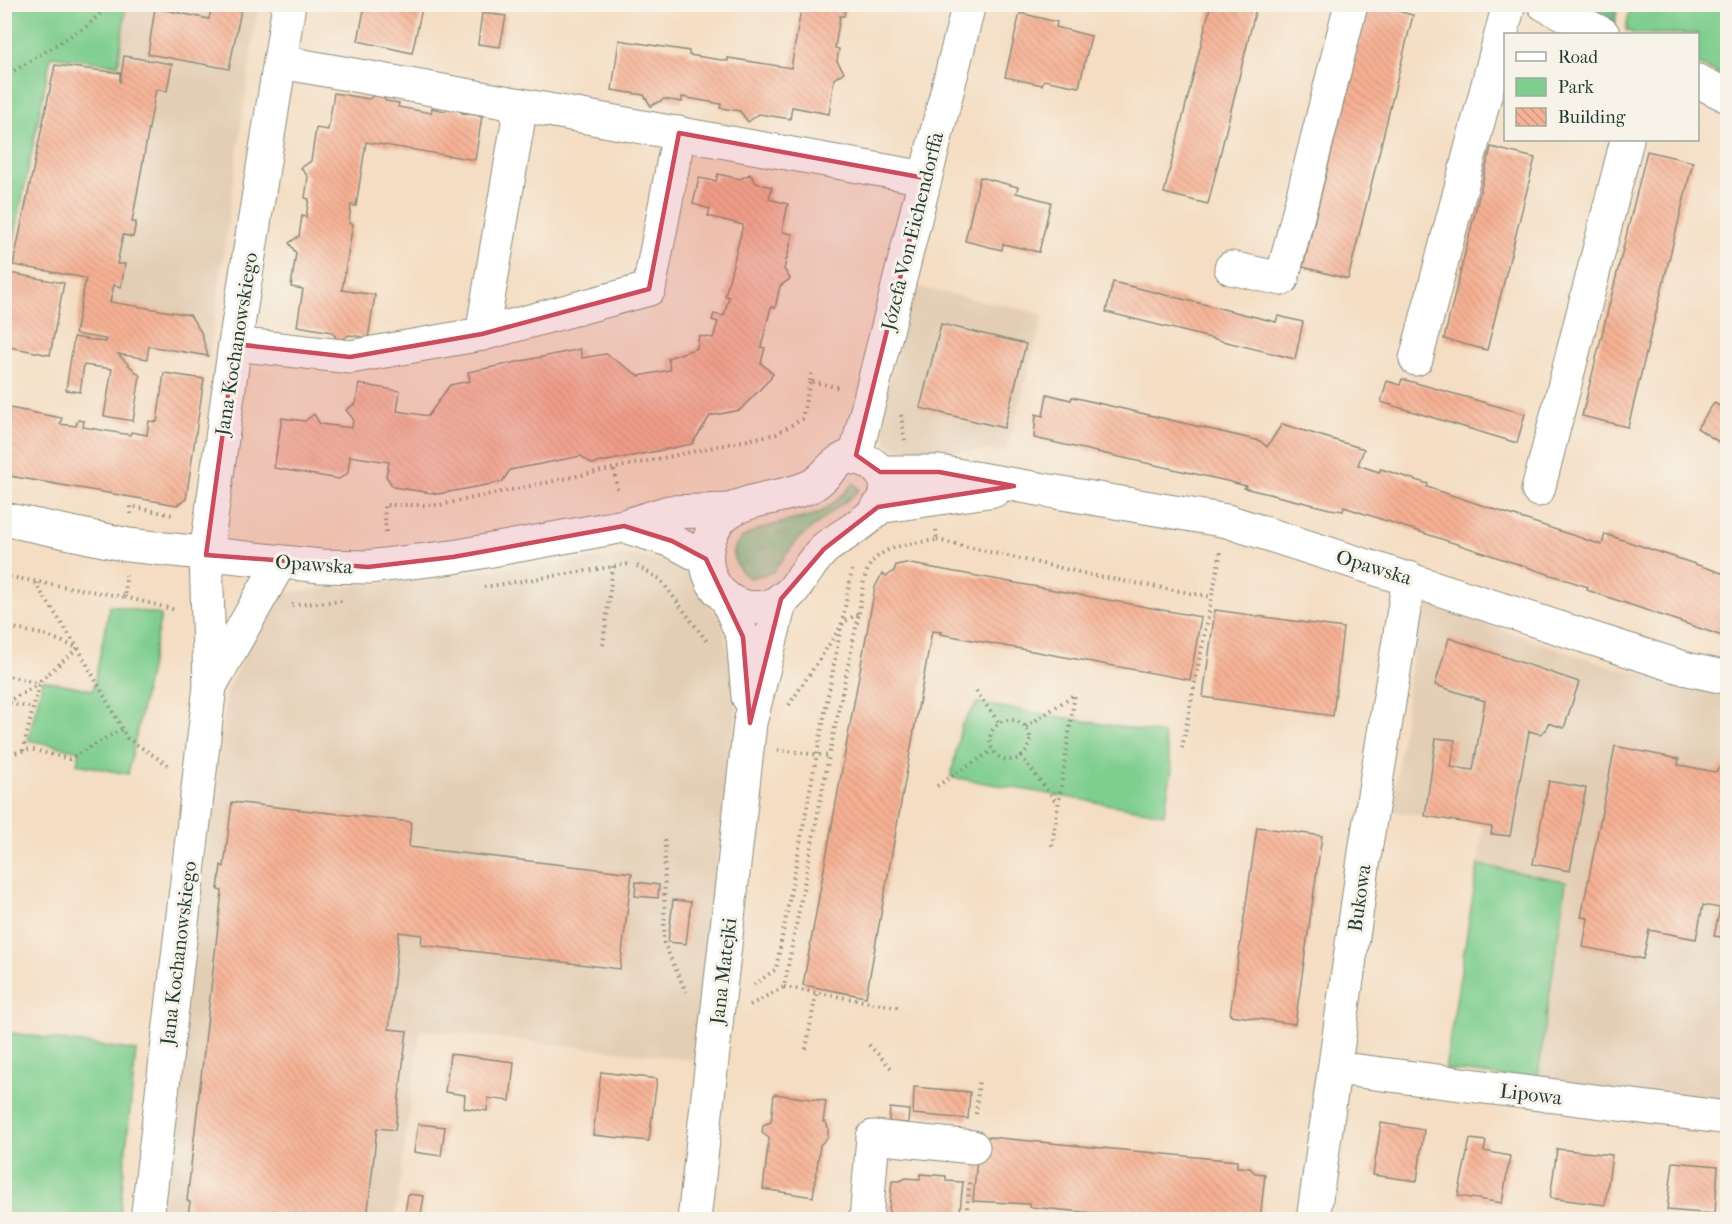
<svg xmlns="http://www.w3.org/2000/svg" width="1732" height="1224" viewBox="0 0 1732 1224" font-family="'IM FELL French Canon',serif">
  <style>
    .built { fill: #e3cdb4 }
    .grass { fill: url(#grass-tufts); stroke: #4e8661; stroke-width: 1.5 }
    .forest { fill: url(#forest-firs); stroke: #427756; stroke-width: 1.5 }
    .green { fill: #7ece8e; stroke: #4e8661; stroke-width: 1.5 }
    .building { fill: url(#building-back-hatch) }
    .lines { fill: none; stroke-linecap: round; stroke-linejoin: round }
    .minor-casing { stroke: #8a8d7b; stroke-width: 35 }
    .path { stroke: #8a8d7b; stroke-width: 4; stroke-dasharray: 1.5 4.5; stroke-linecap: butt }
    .minor { stroke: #fff; stroke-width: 33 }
    .marked { fill: #d1495b; fill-opacity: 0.2; stroke: #d1495b; stroke-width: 4.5; stroke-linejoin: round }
    .labels { text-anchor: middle; stroke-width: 6; stroke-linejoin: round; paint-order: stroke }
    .street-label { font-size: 20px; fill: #1f3d34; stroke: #f7f3e8 }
  </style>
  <defs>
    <pattern id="grass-tufts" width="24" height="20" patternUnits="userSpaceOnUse" patternTransform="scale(1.5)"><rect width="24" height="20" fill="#7ece8e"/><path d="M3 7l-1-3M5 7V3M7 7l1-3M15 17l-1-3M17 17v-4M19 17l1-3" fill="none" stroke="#67a875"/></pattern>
    <pattern id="forest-firs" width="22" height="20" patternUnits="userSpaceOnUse" patternTransform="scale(1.5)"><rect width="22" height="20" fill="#66b179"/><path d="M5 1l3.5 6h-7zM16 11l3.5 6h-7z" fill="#539164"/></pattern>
    <pattern id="building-back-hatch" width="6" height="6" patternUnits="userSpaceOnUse" patternTransform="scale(1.5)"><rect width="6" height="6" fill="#f6b093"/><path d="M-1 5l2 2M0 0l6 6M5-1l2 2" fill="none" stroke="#d2987f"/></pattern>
  </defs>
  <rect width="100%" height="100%" fill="#f7f3e8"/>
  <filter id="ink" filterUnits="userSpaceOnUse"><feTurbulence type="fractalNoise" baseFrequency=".0167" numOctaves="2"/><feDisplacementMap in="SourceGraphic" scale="12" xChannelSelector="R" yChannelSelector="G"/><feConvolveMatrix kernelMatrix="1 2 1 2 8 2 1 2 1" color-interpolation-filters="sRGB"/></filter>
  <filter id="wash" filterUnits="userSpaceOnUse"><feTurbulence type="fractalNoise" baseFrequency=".008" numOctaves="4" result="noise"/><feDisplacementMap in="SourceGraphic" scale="24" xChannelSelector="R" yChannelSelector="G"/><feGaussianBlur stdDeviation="1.35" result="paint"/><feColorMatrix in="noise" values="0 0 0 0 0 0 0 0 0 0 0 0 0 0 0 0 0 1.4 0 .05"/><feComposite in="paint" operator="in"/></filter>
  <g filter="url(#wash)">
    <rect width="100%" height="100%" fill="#f4ddc2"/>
    <g class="built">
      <polygon points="127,5 258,5 209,359 74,334 122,66 118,65"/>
      <polygon points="913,286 1044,314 1006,451 905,451 887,446 881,416"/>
      <polygon points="630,555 682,565 722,622 738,699 694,1060 420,1029 395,1219 156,1220 227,692 273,594"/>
      <polygon points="1420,602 1606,665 1727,695 1727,1106 1537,1081 1567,879 1478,865 1483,825 1392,811"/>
    </g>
    <path class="grass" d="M 854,483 L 859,489 L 857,492 L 798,539 L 773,572 L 750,578 C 742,573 736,567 734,556 C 730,526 798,522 819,513 C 832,507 844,493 854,483 Z"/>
    <polygon class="forest" points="1579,5 1618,5 1615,24"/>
    <g class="green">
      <polygon points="5,5 126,5 118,65 51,56 5,284"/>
      <polygon points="1630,5 1727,5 1727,78 1698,64 1698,34 1636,34 1626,30"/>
      <polygon points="110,605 161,615 128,774 77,764 80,751 28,740 43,680 93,690"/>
      <polygon points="977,703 1163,734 1172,769 1164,814 951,777 961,726"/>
      <polygon points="1478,865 1566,881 1537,1081 1445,1069"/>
      <polygon points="5,1032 136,1051 119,1219 5,1219"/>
    </g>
    <g id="blocks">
      <g class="building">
        <polygon points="212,4 241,10 229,69 148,54 155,8 209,19"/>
        <polygon points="365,4 423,4 412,53 358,41"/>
        <polygon points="802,4 846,4 844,16 840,16 835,48 839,49 837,61 844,72 834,79 829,114 792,107 790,119 759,114 748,122 740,111 720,108 721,104 682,97 682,102 664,99 651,106 644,95 612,90 619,40 689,51 689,55 728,61 728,58 791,68"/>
        <polygon points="1211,4 1257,4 1208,204 1164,193"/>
        <polygon points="1368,4 1413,15 1348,279 1303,267"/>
        <polygon points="482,13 506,16 500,47 478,44"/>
        <polygon points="1020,13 1057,22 1056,27 1091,36 1079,87 1044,80 1042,85 1005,77"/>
        <polygon points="124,56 172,64 167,91 156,89 132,222 136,222 133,237 123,235 117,264 125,264 121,287 114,285 110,302 190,315 201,332 208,356 149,346 147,359 118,354 140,376 133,421 104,416 112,369 84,365 80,392 66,390 74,337 105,342 106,339 75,334 86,278 13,265 55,65 120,73 120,83"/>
        <polygon points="379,91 386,101 399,103 398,107 431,113 432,108 445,111 455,103 462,113 482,116 475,160 366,142 356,206 351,205 349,223 353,224 342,290 375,295 368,338 349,335 339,342 332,332 297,326 303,289 291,287 296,253 289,243 299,236 302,216 306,217 309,199 305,198 308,177 301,168 311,161 316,128 328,130 334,93 369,99"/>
        <polygon points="1491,147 1535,158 1487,350 1444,339"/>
        <polygon points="1647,151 1693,162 1628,427 1582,416"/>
        <polygon points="718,174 740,179 750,174 756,183 772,187 769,199 788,204 782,232 793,234 784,269 790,279 780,286 775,308 771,307 761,347 765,348 761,363 773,374 770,379 740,410 710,416 692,444 592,464 581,456 510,470 502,482 438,494 393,487 386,476 389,462 350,456 348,473 339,479 274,468 282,418 305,421 314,414 320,424 352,428 353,419 346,410 356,403 359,384 400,391 397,411 428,416 450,385 470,381 468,372 571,351 580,349 582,358 606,354 639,376 670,370 668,358 697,348 699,336 713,338 718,322 712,320 714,314 724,316 729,297 725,296 743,225 708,216 710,209 693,204 699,178 716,181"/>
        <polygon points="980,177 1018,187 1016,193 1051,202 1039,252 1003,244 1002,250 965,241"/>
        <polygon points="4,272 64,283 50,355 4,346"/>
        <polygon points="1113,282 1276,322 1278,316 1303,322 1295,359 1106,312"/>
        <polygon points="941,324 1026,344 1004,428 920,408"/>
        <polygon points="164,373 204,379 186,499 182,502 177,505 4,475 4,407 62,418 60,424 76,426 78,420 84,421 83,427 130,435 131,432 147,435 149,421 157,422"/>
        <polygon points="1402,379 1525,414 1517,443 1381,402 1387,381 1400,385"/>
        <polygon points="1047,394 1071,400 1072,397 1260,441 1267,447 1282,424 1364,449 1358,465 1379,472 1381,469 1428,484 1427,487 1602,545 1605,534 1728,575 1728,638 1587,590 1588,587 1344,507 1343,511 1330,509 1244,488 1246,486 1227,481 1034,438 1036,414 1043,416"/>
        <polygon points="1714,403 1728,411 1728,448 1697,428"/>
        <polygon points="906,563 1201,617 1190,680 940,634 941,632 932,631 866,997 803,985 875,587 882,574 887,576 894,571 896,565"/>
        <polygon points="1215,610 1343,628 1333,716 1203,697"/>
        <polygon points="1449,638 1579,682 1564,728 1548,723 1546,730 1540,734 1529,731 1510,836 1491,834 1492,827 1425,816 1436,738 1455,740 1451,767 1473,770 1485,701 1435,685"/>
        <polygon points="1615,746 1679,759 1678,765 1685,766 1715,772 1721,767 1728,768 1728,938 1714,936 1720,908 1703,905 1696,939 1649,930 1643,959 1583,947 1588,918 1581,917"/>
        <polygon points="1549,781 1586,788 1570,871 1533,864"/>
        <polygon points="232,802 411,822 409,847 632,873 620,969 421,945 422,935 399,932 389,1029 407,1031 395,1130 377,1128 367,1220 304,1220 305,1215 274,1211 271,1220 187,1220 190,1202 187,1201 222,891 218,890 221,865 224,867"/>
        <polygon points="1257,827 1322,836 1295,1024 1230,1015"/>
        <polygon points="636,882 659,885 658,898 635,896"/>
        <polygon points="673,900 691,902 686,944 668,942"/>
        <polygon points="450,1054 514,1062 510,1101 488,1098 487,1111 464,1108 465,1095 445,1092"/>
        <polygon points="601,1072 657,1079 649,1141 593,1135"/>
        <polygon points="914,1087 970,1092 968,1119 913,1114"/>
        <polygon points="774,1094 826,1101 823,1122 826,1122 828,1128 828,1137 820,1145 813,1197 763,1189 769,1138 762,1133 763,1125 771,1122"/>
        <polygon points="890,1108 909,1110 908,1123 889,1122"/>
        <polygon points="1381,1123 1424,1130 1417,1181 1373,1175"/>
        <polygon points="418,1124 445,1127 441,1156 414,1152"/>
        <polygon points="979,1136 1237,1161 1237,1167 1250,1168 1255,1173 1265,1174 1260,1220 1168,1220 1030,1207 1030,1204 973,1201"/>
        <polygon points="1470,1139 1486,1141 1484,1151 1510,1156 1502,1203 1458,1196"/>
        <polygon points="1557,1149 1612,1155 1605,1205 1550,1198"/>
        <polygon points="1673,1162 1718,1166 1715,1214 1667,1210"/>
        <polygon points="920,1174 946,1176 946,1181 963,1182 959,1220 888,1220 892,1181 900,1181 906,1178 920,1179"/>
        <polygon points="408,1194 424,1196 420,1220 404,1220"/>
      </g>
    </g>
  </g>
  <g filter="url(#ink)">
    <use href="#blocks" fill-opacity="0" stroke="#8a8d7b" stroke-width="1.5"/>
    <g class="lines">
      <defs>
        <g id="minor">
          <polyline points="1544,4 1603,34"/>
          <polyline points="281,62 521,105"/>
          <polyline points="1698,81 1728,96"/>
          <polyline points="1231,268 1282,279 1351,4"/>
          <polyline points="482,334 649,289 679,133"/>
          <polyline points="235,344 350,357 482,334 521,105 925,178"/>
          <polyline points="1416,359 1509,4"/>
          <path d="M 846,458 C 868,454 895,476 884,499 C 874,520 843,534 825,548 C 811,561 804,577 792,591 C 774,612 742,613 723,595 C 710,584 705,566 707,550 C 716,491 772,505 811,486 C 825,479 831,464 846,458 Z"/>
          <polyline points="855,458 969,4"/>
          <polyline points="880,472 939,472 1227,521 1687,669 1728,678"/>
          <polyline points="1538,490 1627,140"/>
          <polyline points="878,507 995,490"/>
          <polyline points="4,519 128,545 320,566 368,567 453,557 525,544 624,526 669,512 731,510"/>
          <polyline points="624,526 672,541 706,559"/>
          <polyline points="727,599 743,637 748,697"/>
          <polyline points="210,686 280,562"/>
          <polyline points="1335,1068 1728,1118"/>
          <polyline points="147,1220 210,686 206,555 235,344 289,4"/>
          <polyline points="694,1220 750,723 781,599"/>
          <polyline points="866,1220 873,1137 973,1147"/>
          <polyline points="1313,1220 1366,845 1409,578"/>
        </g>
      </defs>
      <use href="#minor" class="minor-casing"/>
      <g class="path">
        <polyline points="4,77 87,26 110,4"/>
        <polyline points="810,381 812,371"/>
        <polyline points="901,415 905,440"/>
        <polyline points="614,470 618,493"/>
        <polyline points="131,514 131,506 172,515"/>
        <polyline points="386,532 384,505 440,505 776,434 802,419 810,381 840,388"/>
        <polyline points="937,540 1096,576 1212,597"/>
        <polyline points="637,566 660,579 708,643"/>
        <polyline points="4,576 125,597 126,575"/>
        <polyline points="35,583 78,648 127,738 168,765"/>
        <polyline points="484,587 630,564"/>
        <polyline points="125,597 176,610"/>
        <polyline points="292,605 342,601"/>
        <path d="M 859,613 C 861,599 862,584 867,571 C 877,545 914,543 937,540 L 936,529"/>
        <polyline points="4,626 45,635 78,648 41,680 33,708"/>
        <polyline points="603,645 613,566"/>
        <polyline points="4,675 39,683"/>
        <polyline points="976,691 999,723"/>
        <polyline points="4,702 33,708 23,751"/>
        <polyline points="7,702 39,684"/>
        <polyline points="789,705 844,622 859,613 829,756"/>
        <circle cx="1010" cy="740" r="20"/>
        <polyline points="1026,727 1075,694"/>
        <polyline points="1182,748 1221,551"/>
        <polyline points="4,753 12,754 30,749 69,759 122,729"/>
        <polyline points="1021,756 1057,803"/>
        <polyline points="937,786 993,750"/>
        <polyline points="665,840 664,943 686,992"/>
        <polyline points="1052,846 1075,694"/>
        <polyline points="754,985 776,969 852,570"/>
        <polyline points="784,987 898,1007"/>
        <polyline points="750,1005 784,987 829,756 778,750"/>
        <polyline points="869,1045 893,1070"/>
        <polyline points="806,1049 816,993"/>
        <polyline points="976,1114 979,1079"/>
        <polyline points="966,1220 970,1178"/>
      </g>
      <use href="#minor" class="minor"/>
    </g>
  </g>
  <path class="marked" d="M 679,133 L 925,178 L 856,455 L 880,472 L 939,472 L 1014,486 L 878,507 L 824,549 L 781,599 L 750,723 L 743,637 L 706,559 L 672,541 L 624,526 L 453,557 L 368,567 L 206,555 L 235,344 L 350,357 L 482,334 L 649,289 Z"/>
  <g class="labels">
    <g class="street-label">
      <text transform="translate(912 231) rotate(-76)" y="7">Józefa Von Eichendorffa</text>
      <text transform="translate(236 344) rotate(-81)" y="7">Jana Kochanowskiego</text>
      <text transform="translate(314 564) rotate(4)" y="7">Opawska</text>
      <text transform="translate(1374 567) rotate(17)" y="7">Opawska</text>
      <text transform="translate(1359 898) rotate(-82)" y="7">Bukowa</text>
      <text transform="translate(178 953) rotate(-83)" y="7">Jana Kochanowskiego</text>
      <text transform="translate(723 971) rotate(-83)" y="7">Jana Matejki</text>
      <text transform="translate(1531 1094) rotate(7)" y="7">Lipowa</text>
    </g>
  </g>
  <rect width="1732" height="1224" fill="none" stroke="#f7f3e8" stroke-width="24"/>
  <rect x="1504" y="33" width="195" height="108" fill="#f7f3e8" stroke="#a1aaa0" stroke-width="1.5"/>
  <rect x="1516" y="52" width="30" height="9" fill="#ffffff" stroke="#a1aaa0" stroke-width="1.5"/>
  <text x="1558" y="63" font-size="18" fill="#1f3d34">Road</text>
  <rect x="1516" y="78" width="30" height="18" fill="#7ece8e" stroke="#a1aaa0" stroke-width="1.5"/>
  <text x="1558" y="93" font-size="18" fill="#1f3d34">Park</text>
  <rect x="1516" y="108" width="30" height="18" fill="url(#building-back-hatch)" stroke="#a1aaa0" stroke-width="1.5"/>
  <text x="1558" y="123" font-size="18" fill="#1f3d34">Building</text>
</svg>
